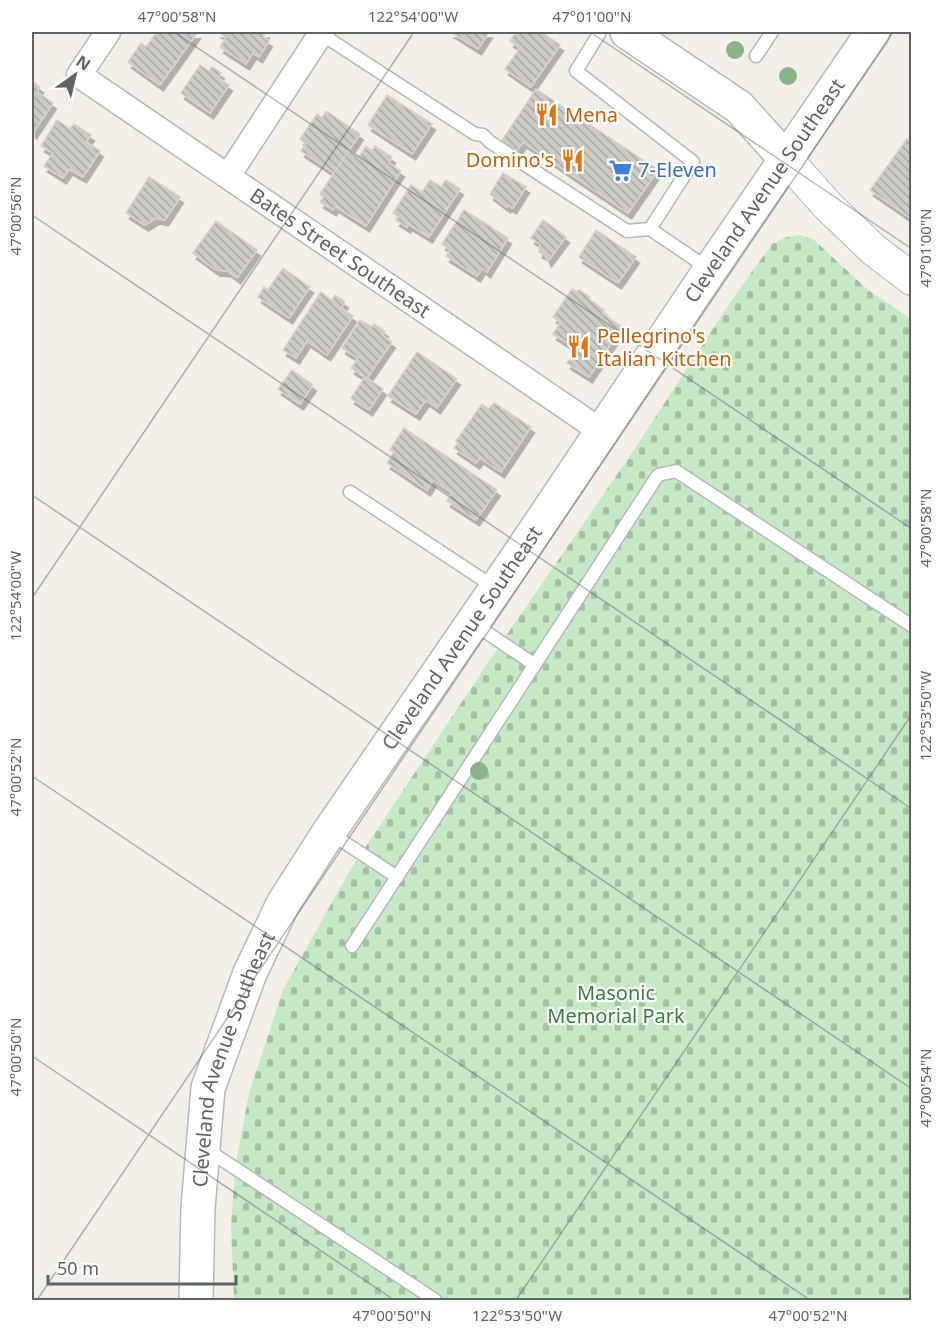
<svg xmlns="http://www.w3.org/2000/svg" width="943" height="1332" viewBox="0 0 943 1332" font-family="'Noto Sans',sans-serif">
  <style>
    .cemetery { fill: url(#cemetery-stones) }
    .building { fill: url(#building-back-hatch); stroke: #d6d1c6; stroke-width: 1.5; filter: url(#shadow) }
    .lines { fill: none; stroke-linecap: round; stroke-linejoin: round }
    .service-casing { stroke: #b5b8bc; stroke-width: 15 }
    .minor-casing { stroke: #b5b8bc; stroke-width: 27 }
    .tertiary-casing { stroke: #b5b8bc; stroke-width: 34 }
    .secondary-casing { stroke: #b6babf; stroke-width: 36 }
    .service { stroke: #fff; stroke-width: 12 }
    .minor { stroke: #fff; stroke-width: 24 }
    .tertiary { stroke: #fff; stroke-width: 32 }
    .secondary { stroke: #fff; stroke-width: 33 }
    .tree { fill: #89b387 }
    .ticks { fill: none; stroke: #5f6368; stroke-width: 1.5; stroke-opacity: 0.45 }
    .labels { text-anchor: middle; stroke-width: 4.5; stroke-linejoin: round; paint-order: stroke }
    .food-label { font-size: 20px; fill: #c56008; stroke: #fff; text-anchor: start }
    .shop-label { font-size: 20px; fill: #366cbe; stroke: #fff; text-anchor: start }
    .street-label { font-size: 20px; fill: #5f6368; stroke: #fff }
    .park-label { font-size: 20px; fill: #348238; stroke: #fff }
    .neatline { fill: none; stroke: #5f6368; stroke-width: 2 }
    .ticks-label { font-size: 15px; text-anchor: middle; fill: #5f6368 }
  </style>
  <defs>
    <pattern id="cemetery-stones" width="16" height="16" patternUnits="userSpaceOnUse" patternTransform="scale(1.5)"><rect width="16" height="16" fill="#c5e8c5"/><path d="M2 7V4a2 2 0 0 1 4 0v3zM10 15v-3a2 2 0 0 1 4 0v3z" fill="#a3c0a4"/></pattern>
    <pattern id="building-back-hatch" width="6" height="6" patternUnits="userSpaceOnUse" patternTransform="scale(1.5)"><rect width="6" height="6" fill="#cccac5"/><path d="M-1 5l2 2M0 0l6 6M5-1l2 2" fill="none" stroke="#a9a8a4"/></pattern>
    <filter id="shadow"><feDropShadow dx="3.5" dy="6" stdDeviation="0" flood-color="#0004"/></filter>
  </defs>
  <rect width="100%" height="100%" fill="#f1efe8"/>
  <polygon class="cemetery" points="799,235 813,239 868,290 911,319 911,1300 234,1300 231,1226 235,1169 249,1093 283,990 349,872 495,652 632,453 731,301 772,244 787,237"/>
  <g class="building">
    <polygon points="157,32 197,33 160,85 128,62 141,43 146,47"/>
    <polygon points="218,32 266,32 263,37 269,41 259,57 253,53 246,64 220,47 226,37"/>
    <polygon points="451,32 489,32 478,49"/>
    <polygon points="516,32 541,32 560,45 531,87 505,69 520,48 510,41"/>
    <polygon points="200,65 209,71 212,67 221,73 218,78 229,85 210,113 181,93"/>
    <polygon points="32,81 40,87 37,92 53,103 33,133 32,132"/>
    <polygon points="536,89 658,170 628,213 523,142 516,152 501,142"/>
    <polygon points="387,95 432,124 412,154 368,125"/>
    <polygon points="326,111 360,134 334,173 301,151 306,144 300,139 317,114 322,118"/>
    <polygon points="57,120 70,129 74,124 91,135 86,142 100,151 83,177 69,169 63,178 44,166 53,153 41,146"/>
    <polygon points="907,139 912,142 912,219 870,190"/>
    <polygon points="366,146 372,151 375,146 392,157 389,163 401,171 366,226 335,206 333,210 320,202 324,197 320,194 349,150 359,157"/>
    <polygon points="503,173 526,187 513,208 508,205 507,207 490,194"/>
    <polygon points="149,177 180,197 165,220 156,218 145,225 126,213"/>
    <polygon points="430,180 441,187 446,180 460,189 429,237 408,224 407,227 396,220 399,217 393,213 411,185 422,192"/>
    <polygon points="464,210 508,238 487,272 482,268 477,276 446,256 451,250 442,244"/>
    <polygon points="543,220 566,237 548,261 545,255 539,252 540,244 531,238"/>
    <polygon points="216,221 257,250 237,278 228,271 216,270 193,253"/>
    <polygon points="596,230 636,257 618,283 579,257"/>
    <polygon points="283,268 310,287 289,318 258,297 264,287 268,290"/>
    <polygon points="572,289 577,292 579,290 590,297 589,299 604,310 602,313 622,327 589,377 567,363 577,349 553,334 561,322 553,317"/>
    <polygon points="321,292 332,300 335,295 345,302 341,308 353,316 327,355 307,341 296,358 283,350"/>
    <polygon points="360,320 372,327 374,324 385,331 382,335 392,342 367,378 383,389 369,410 351,398 365,377 351,368 358,358 342,348"/>
    <polygon points="417,352 457,379 437,408 426,400 416,414 388,396"/>
    <polygon points="292,370 313,385 300,404 278,389"/>
    <polygon points="494,403 531,427 501,472 480,458 476,463 454,448 458,442 456,441 482,404 489,409"/>
    <polygon points="404,428 497,490 476,520 447,501 452,493 433,480 427,490 387,463 394,452 390,450"/>
  </g>
  <g class="lines">
    <defs>
      <g id="service">
        <polyline points="318,32 475,134 483,135 490,142 627,231 650,229"/>
        <polyline points="600,32 576,71 693,162 650,229 709,269"/>
        <polyline points="756,56 772,32"/>
        <polyline points="350,492 494,587"/>
        <polyline points="474,624 535,665"/>
        <polyline points="330,833 397,877"/>
        <polyline points="352,946 658,475 676,471 912,626"/>
        <polyline points="206,1149 435,1300"/>
      </g>
      <g id="minor">
        <path id="s1" d="M 108,32 L 79,75 L 601,431"/>
        <polyline points="228,176 322,32"/>
      </g>
      <polyline id="tertiary" points="786,159 829,207 874,250 912,279"/>
      <g id="secondary">
        <polyline points="627,32 739,107 786,159"/>
        <path id="s2" d="M 196,1300 L 198,1208 L 208,1088 L 250,973 L 283,904 L 329,832 L 521,552 L 710,270 L 873,32"/>
      </g>
    </defs>
    <use href="#service" class="service-casing"/>
    <use href="#minor" class="minor-casing"/>
    <use href="#tertiary" class="tertiary-casing"/>
    <use href="#secondary" class="secondary-casing"/>
    <use href="#service" class="service"/>
    <use href="#minor" class="minor"/>
    <use href="#tertiary" class="tertiary"/>
    <use href="#secondary" class="secondary"/>
  </g>
  <g class="tree">
    <circle cx="735" cy="50" r="9"/>
    <circle cx="788" cy="76" r="9"/>
    <circle cx="479" cy="771" r="9"/>
  </g>
  <path class="ticks" d="M 174,32 L 912,529M 590,32 L 912,249M 32,215 L 912,809M 32,495 L 912,1089M 32,598 L 414,32M 32,776 L 810,1300M 32,1056 L 394,1300M 37,1300 L 893,32M 516,1300 L 912,714"/>
  <defs>
    <symbol id="restaurant-bare" viewBox="-9 -9 18 18"><path d="M-5-6h1v4h1v-4h1v4h1v-4h1v5L-1.5 .5V6h-2V.5L-5-1ZM5-6V6H3V1.5H1.5Q1.5-4 5-6Z" fill="#e8710a" stroke="#fff" stroke-width="2.5" paint-order="stroke"/></symbol>
    <symbol id="supermarket-bare" viewBox="-9 -9 18 18"><path d="M-6-5.5h2.5l.6 2H6L4.5 2H-2.5L-4.4-4H-6ZM-1.5 3.2a1.3 1.3 0 1 0 .1 0ZM3 3.2a1.3 1.3 0 1 0 .1 0Z" fill="#3f7fe0" stroke="#fff" stroke-width="2.5" paint-order="stroke"/></symbol>
  </defs>
  <g fill-rule="evenodd">
    <use href="#restaurant-bare" x="530" y="98" width="33" height="33"/>
    <use href="#restaurant-bare" x="556" y="144" width="33" height="33"/>
    <use href="#supermarket-bare" x="604" y="154" width="33" height="33"/>
    <use href="#restaurant-bare" x="562" y="330" width="33" height="33"/>
  </g>
  <g class="labels">
    <g class="food-label">
      <text x="565" y="122">Mena</text>
      <text x="554" y="167" text-anchor="end">Domino's</text>
      <text x="597" y="343">Pellegrino's<tspan x="597" dy="23">Italian Kitchen</tspan></text>
    </g>
    <g class="shop-label">
      <text x="638" y="177">7-Eleven</text>
    </g>
    <g class="street-label">
      <text dy="7" stroke="none"><textPath href="#s2" startOffset="1272">Cleveland Avenue Southeast</textPath></text>
      <text dy="7" stroke="none"><textPath href="#s1" startOffset="368">Bates Street Southeast</textPath></text>
      <text dy="7" stroke="none"><textPath href="#s2" startOffset="732">Cleveland Avenue Southeast</textPath></text>
      <text dy="7" stroke="none"><textPath href="#s2" startOffset="246">Cleveland Avenue Southeast</textPath></text>
    </g>
    <g class="park-label">
      <text x="616" y="1000">Masonic<tspan x="616" dy="23">Memorial Park</tspan></text>
    </g>
  </g>
  <rect width="943" height="1332" fill="none" stroke="#ffffff" stroke-width="66"/>
  <g transform="translate(75 75) rotate(34)" stroke="#ffffff" stroke-width="4.5" paint-order="stroke">
  <path d="M0-4.5L10 22L0 15L-10 22Z" fill="#5f6368"/>
  <text y="-9" font-size="16" font-weight="bold" text-anchor="middle" fill="#5f6368">N</text>
  </g>
  <path d="M48 1275v9h188v-9" fill="none" stroke="#5f6368" stroke-width="3"/>
  <text x="57" y="1275" font-size="18" fill="#5f6368" stroke="#ffffff" stroke-width="4.5" paint-order="stroke">50 m</text>
  <rect x="33" y="33" width="877" height="1266" class="neatline"/>
  <g class="ticks-label">
    <text x="177" y="22">47°00'58"N</text>
    <text x="413" y="22">122°54'00"W</text>
    <text x="592" y="22">47°01'00"N</text>
    <text transform="translate(16 216) rotate(-90)" y="5">47°00'56"N</text>
    <text transform="translate(926 248) rotate(-90)" y="5">47°01'00"N</text>
    <text transform="translate(926 528) rotate(-90)" y="5">47°00'58"N</text>
    <text transform="translate(16 596) rotate(-90)" y="5">122°54'00"W</text>
    <text transform="translate(926 716) rotate(-90)" y="5">122°53'50"W</text>
    <text transform="translate(16 777) rotate(-90)" y="5">47°00'52"N</text>
    <text transform="translate(16 1057) rotate(-90)" y="5">47°00'50"N</text>
    <text transform="translate(926 1088) rotate(-90)" y="5">47°00'54"N</text>
    <text x="392" y="1321">47°00'50"N</text>
    <text x="517" y="1321">122°53'50"W</text>
    <text x="808" y="1321">47°00'52"N</text>
  </g>
</svg>
